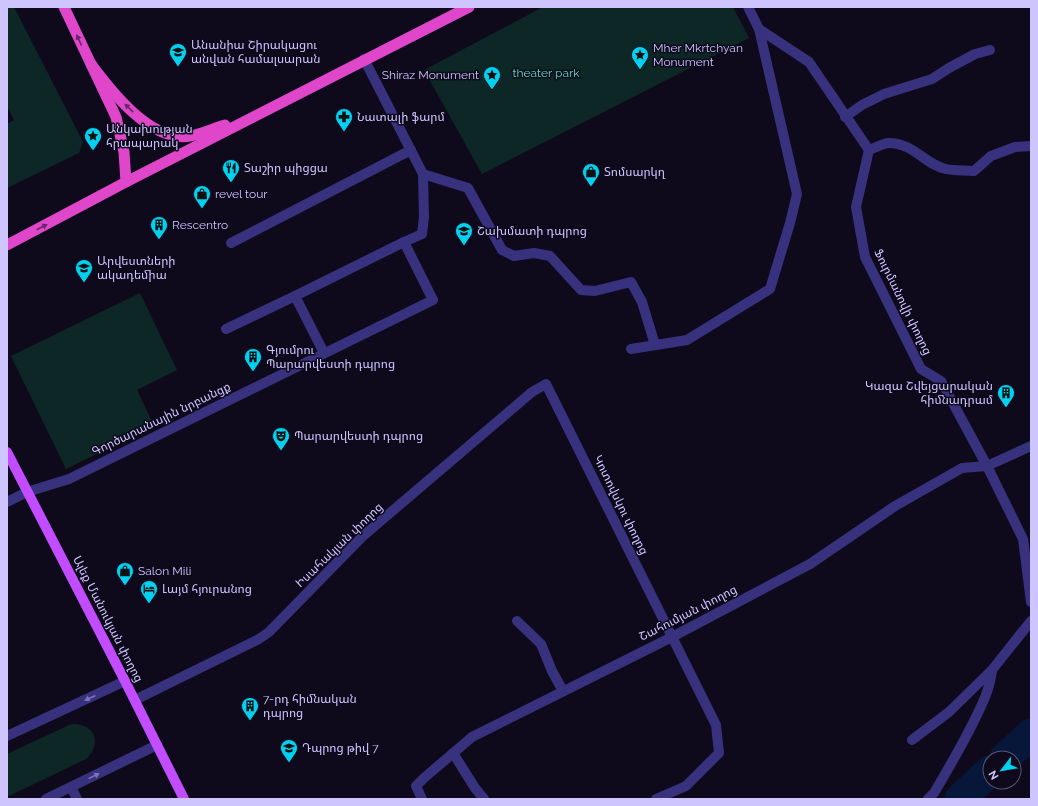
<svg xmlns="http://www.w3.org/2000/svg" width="1038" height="806" viewBox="0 0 1038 806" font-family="Raleway,'Noto Sans Armenian',sans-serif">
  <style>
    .green { fill: #0d2726 }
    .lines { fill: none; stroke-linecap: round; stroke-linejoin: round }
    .river { stroke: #06173a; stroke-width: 31 }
    .minor { stroke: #38327e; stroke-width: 10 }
    .tertiary { stroke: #38327e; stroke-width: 10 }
    .primary { stroke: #c24cff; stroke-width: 10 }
    .trunk { stroke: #e046ca; stroke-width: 11 }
    .oneway { fill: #6c256a }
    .oneway2 { fill: #7c74b8 }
    .labels { text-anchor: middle; stroke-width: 3; stroke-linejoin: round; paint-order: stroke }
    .poi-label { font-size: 12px; fill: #cec5ff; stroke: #0e0a1c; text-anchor: start }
    .park-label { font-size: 12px; fill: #4ce4c3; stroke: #0e0a1c }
    .street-label { font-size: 12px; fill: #cec5ff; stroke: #0e0a1c }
  </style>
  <rect width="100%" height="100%" fill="#0e0a1c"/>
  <g class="green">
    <polygon points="7,7 14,7 83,142 79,153 7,188 7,124 14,120 7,106"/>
    <polygon points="543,7 733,7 749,38 482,174 424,70"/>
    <polygon points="140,293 177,370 137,390 154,426 66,469 11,356"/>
    <path d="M 74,724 C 97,725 101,745 86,759 L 7,797 L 7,754 L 69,725 Z"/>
  </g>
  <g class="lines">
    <g class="river">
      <polyline points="1005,758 1031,734"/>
      <polyline points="960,799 990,771"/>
    </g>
    <g class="minor">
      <polyline points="748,7 759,29 809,62 869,150 856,207 865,257 921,369 941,381 987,466 1023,539 1031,602"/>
      <polyline points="364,59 423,174 424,217 422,234 404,242"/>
      <polyline points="845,117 862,105 884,94 932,79 949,68 975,54 990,50"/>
      <path d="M 869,150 C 875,148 883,143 889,143 C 914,143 925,165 946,169 C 954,171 965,170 974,171 L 991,156 L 1015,147 L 1031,146"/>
      <polyline points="423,174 468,188 502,250 514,256 534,253 550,256 581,290 595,291 631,282 642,302 655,345"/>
      <polyline points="231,243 411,150"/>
      <polyline points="226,329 295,296"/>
      <polyline points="631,349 687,340 770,289 790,223 797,194 759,29"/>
      <polyline points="7,502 27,492 69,479 433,300 404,242 295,296 324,353"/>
      <polyline points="517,621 541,644 552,671 563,691"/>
      <polyline points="135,700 259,639 269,632 363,536 532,392 546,384 716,725 719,753 686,786 656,799"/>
      <polyline points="912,740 949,712 992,670 1031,621"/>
      <polyline points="453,753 475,788 484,799"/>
      <polyline points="71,787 77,799"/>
      <polyline points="422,799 416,786 424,778 472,737 672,637 810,564 895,506 962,468 987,466 1031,446"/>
      <path d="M 928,799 L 934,793 C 947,771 960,749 972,725 C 981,707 990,690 992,670"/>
    </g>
    <g class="tertiary">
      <polyline points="7,736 125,681"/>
      <polyline points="46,799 157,745"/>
    </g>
    <polyline class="primary" points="7,452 125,681 184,799"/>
    <g class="trunk">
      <polyline points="64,7 116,117 124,152 126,182"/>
      <path d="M 91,64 C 111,91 151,143 190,136 C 202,134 214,128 225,125"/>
      <polyline points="7,245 126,182 469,7"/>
    </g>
  </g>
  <defs><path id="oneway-solid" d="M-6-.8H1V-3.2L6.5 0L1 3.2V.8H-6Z"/></defs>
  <g class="oneway">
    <use href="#oneway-solid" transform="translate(79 40) rotate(-115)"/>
    <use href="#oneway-solid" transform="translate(129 108) rotate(-136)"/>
    <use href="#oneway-solid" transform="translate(42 227) rotate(-27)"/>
  </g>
  <g class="oneway2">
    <use href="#oneway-solid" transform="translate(90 698) rotate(155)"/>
    <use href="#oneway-solid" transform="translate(94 776) rotate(-26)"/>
  </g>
  <defs>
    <symbol id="university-pin" viewBox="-11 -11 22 30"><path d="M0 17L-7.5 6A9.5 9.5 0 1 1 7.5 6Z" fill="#00d1f0" stroke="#0e0a1c"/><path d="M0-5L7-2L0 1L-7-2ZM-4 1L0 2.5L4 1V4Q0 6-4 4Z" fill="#111"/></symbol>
    <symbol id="sight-pin" viewBox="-11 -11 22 30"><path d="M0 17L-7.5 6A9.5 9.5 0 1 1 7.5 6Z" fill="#00d1f0" stroke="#0e0a1c"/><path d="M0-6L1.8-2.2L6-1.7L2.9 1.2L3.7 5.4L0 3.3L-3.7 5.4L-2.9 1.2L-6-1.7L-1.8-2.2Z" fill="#111"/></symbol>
    <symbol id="pharmacy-pin" viewBox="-11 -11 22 30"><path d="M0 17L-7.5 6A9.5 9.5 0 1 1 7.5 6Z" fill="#00d1f0" stroke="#0e0a1c"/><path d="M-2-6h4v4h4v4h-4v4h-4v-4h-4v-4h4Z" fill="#111"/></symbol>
    <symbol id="restaurant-pin" viewBox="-11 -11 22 30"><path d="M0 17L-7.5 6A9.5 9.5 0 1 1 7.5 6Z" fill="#00d1f0" stroke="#0e0a1c"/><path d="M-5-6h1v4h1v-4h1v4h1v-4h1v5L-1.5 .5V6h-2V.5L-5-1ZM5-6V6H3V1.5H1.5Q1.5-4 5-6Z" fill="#111"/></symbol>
    <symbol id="shop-pin" viewBox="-11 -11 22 30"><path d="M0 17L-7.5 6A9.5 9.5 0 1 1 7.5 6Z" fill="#00d1f0" stroke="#0e0a1c"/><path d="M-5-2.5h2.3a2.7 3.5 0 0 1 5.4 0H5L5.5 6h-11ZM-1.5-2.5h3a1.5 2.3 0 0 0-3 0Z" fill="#111"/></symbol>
    <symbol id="building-pin" viewBox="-11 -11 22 30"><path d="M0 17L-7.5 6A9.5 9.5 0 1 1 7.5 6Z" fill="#00d1f0" stroke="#0e0a1c"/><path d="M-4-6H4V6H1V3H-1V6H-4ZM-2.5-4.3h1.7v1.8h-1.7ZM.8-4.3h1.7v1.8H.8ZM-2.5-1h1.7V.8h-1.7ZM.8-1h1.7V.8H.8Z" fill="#111"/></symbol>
    <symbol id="school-pin" viewBox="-11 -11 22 30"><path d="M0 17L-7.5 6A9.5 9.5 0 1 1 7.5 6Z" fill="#00d1f0" stroke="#0e0a1c"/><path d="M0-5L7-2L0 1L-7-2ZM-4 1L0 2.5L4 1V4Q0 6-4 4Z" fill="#111"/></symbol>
    <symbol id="theatre-pin" viewBox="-11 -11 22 30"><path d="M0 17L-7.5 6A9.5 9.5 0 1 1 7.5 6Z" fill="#00d1f0" stroke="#0e0a1c"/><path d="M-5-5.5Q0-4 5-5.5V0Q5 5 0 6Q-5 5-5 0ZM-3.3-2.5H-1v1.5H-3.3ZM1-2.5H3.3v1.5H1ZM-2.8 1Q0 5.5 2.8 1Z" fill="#111"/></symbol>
    <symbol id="hotel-pin" viewBox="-11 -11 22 30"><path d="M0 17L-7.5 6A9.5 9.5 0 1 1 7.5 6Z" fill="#00d1f0" stroke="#0e0a1c"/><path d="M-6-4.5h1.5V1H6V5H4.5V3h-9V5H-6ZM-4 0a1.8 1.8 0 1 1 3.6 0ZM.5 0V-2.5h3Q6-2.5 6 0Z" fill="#111"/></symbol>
  </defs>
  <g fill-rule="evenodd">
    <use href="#university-pin" x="168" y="42" width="20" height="27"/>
    <use href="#sight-pin" x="630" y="45" width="20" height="27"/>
    <use href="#sight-pin" x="482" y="65" width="20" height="27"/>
    <use href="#pharmacy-pin" x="334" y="107" width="20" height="27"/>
    <use href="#sight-pin" x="83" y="126" width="20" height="27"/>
    <use href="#restaurant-pin" x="221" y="158" width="20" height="27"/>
    <use href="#shop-pin" x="581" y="162" width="20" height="27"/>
    <use href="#shop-pin" x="192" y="184" width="20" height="27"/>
    <use href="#building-pin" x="149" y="215" width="20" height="27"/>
    <use href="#school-pin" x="454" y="221" width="20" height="27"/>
    <use href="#university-pin" x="74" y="258" width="20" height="27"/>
    <use href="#building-pin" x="243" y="347" width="20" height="27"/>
    <use href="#building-pin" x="996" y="383" width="20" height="27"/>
    <use href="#theatre-pin" x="271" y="426" width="20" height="27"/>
    <use href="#shop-pin" x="115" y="561" width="20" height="27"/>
    <use href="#hotel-pin" x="139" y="579" width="20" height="27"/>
    <use href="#building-pin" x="240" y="696" width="20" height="27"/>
    <use href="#school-pin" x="279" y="738" width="20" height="27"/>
  </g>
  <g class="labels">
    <g class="poi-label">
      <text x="191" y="49">Անանիա Շիրակացու<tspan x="191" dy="14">անվան համալսարան</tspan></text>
      <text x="653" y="52">Mher Mkrtchyan<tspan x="653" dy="14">Monument</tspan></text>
      <text x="479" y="79" text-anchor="end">Shiraz Monument</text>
      <text x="357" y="121">Նատալի ֆարմ</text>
      <text x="106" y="133">Անկախության<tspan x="106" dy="14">հրապարակ</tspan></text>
      <text x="244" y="172">Տաշիր պիցցա</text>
      <text x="604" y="176">Տոմսարկղ</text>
      <text x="215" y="198">revel tour</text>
      <text x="172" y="229">Rescentro</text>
      <text x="477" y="235">Շախմատի դպրոց</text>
      <text x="97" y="265">Արվեստների<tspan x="97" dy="14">ակադեմիա</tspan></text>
      <text x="266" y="354">Գյումրու<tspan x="266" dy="14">Պարարվեստի դպրոց</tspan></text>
      <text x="993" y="390" text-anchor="end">Կազա Շվեյցարական<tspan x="993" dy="14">հիմնադրամ</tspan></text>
      <text x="294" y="440">Պարարվեստի դպրոց</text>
      <text x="138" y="575">Salon Mili</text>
      <text x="162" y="593">Լայմ հյուրանոց</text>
      <text x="263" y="703">7-րդ հիմնական<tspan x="263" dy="14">դպրոց</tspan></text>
      <text x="302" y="752">Դպրոց թիվ 7</text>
    </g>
    <g class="park-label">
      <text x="546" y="77">theater park</text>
    </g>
    <g class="street-label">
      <text transform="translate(903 302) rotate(64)" y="4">Ֆուրմանովի փողոց</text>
      <text transform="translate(161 419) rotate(-26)" y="4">Գործարանային նրբանցք</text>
      <text transform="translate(621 505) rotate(64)" y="4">Կոտովսկու փողոց</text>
      <text transform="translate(339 545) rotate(-44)" y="4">Իսահակյան փողոց</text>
      <text transform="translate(688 613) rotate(-27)" y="4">Շահումյան փողոց</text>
      <text transform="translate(108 619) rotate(63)" y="4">Ալեք Մանուկյան փողոց</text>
    </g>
  </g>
  <rect width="1038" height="806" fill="none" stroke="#cec5ff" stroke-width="16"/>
  <g transform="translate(1002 770) rotate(239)"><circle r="19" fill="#0e0a1c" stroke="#5b5577"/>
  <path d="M0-3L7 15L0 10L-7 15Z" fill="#00d1f0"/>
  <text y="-6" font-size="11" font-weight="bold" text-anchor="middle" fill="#cec5ff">N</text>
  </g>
</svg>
